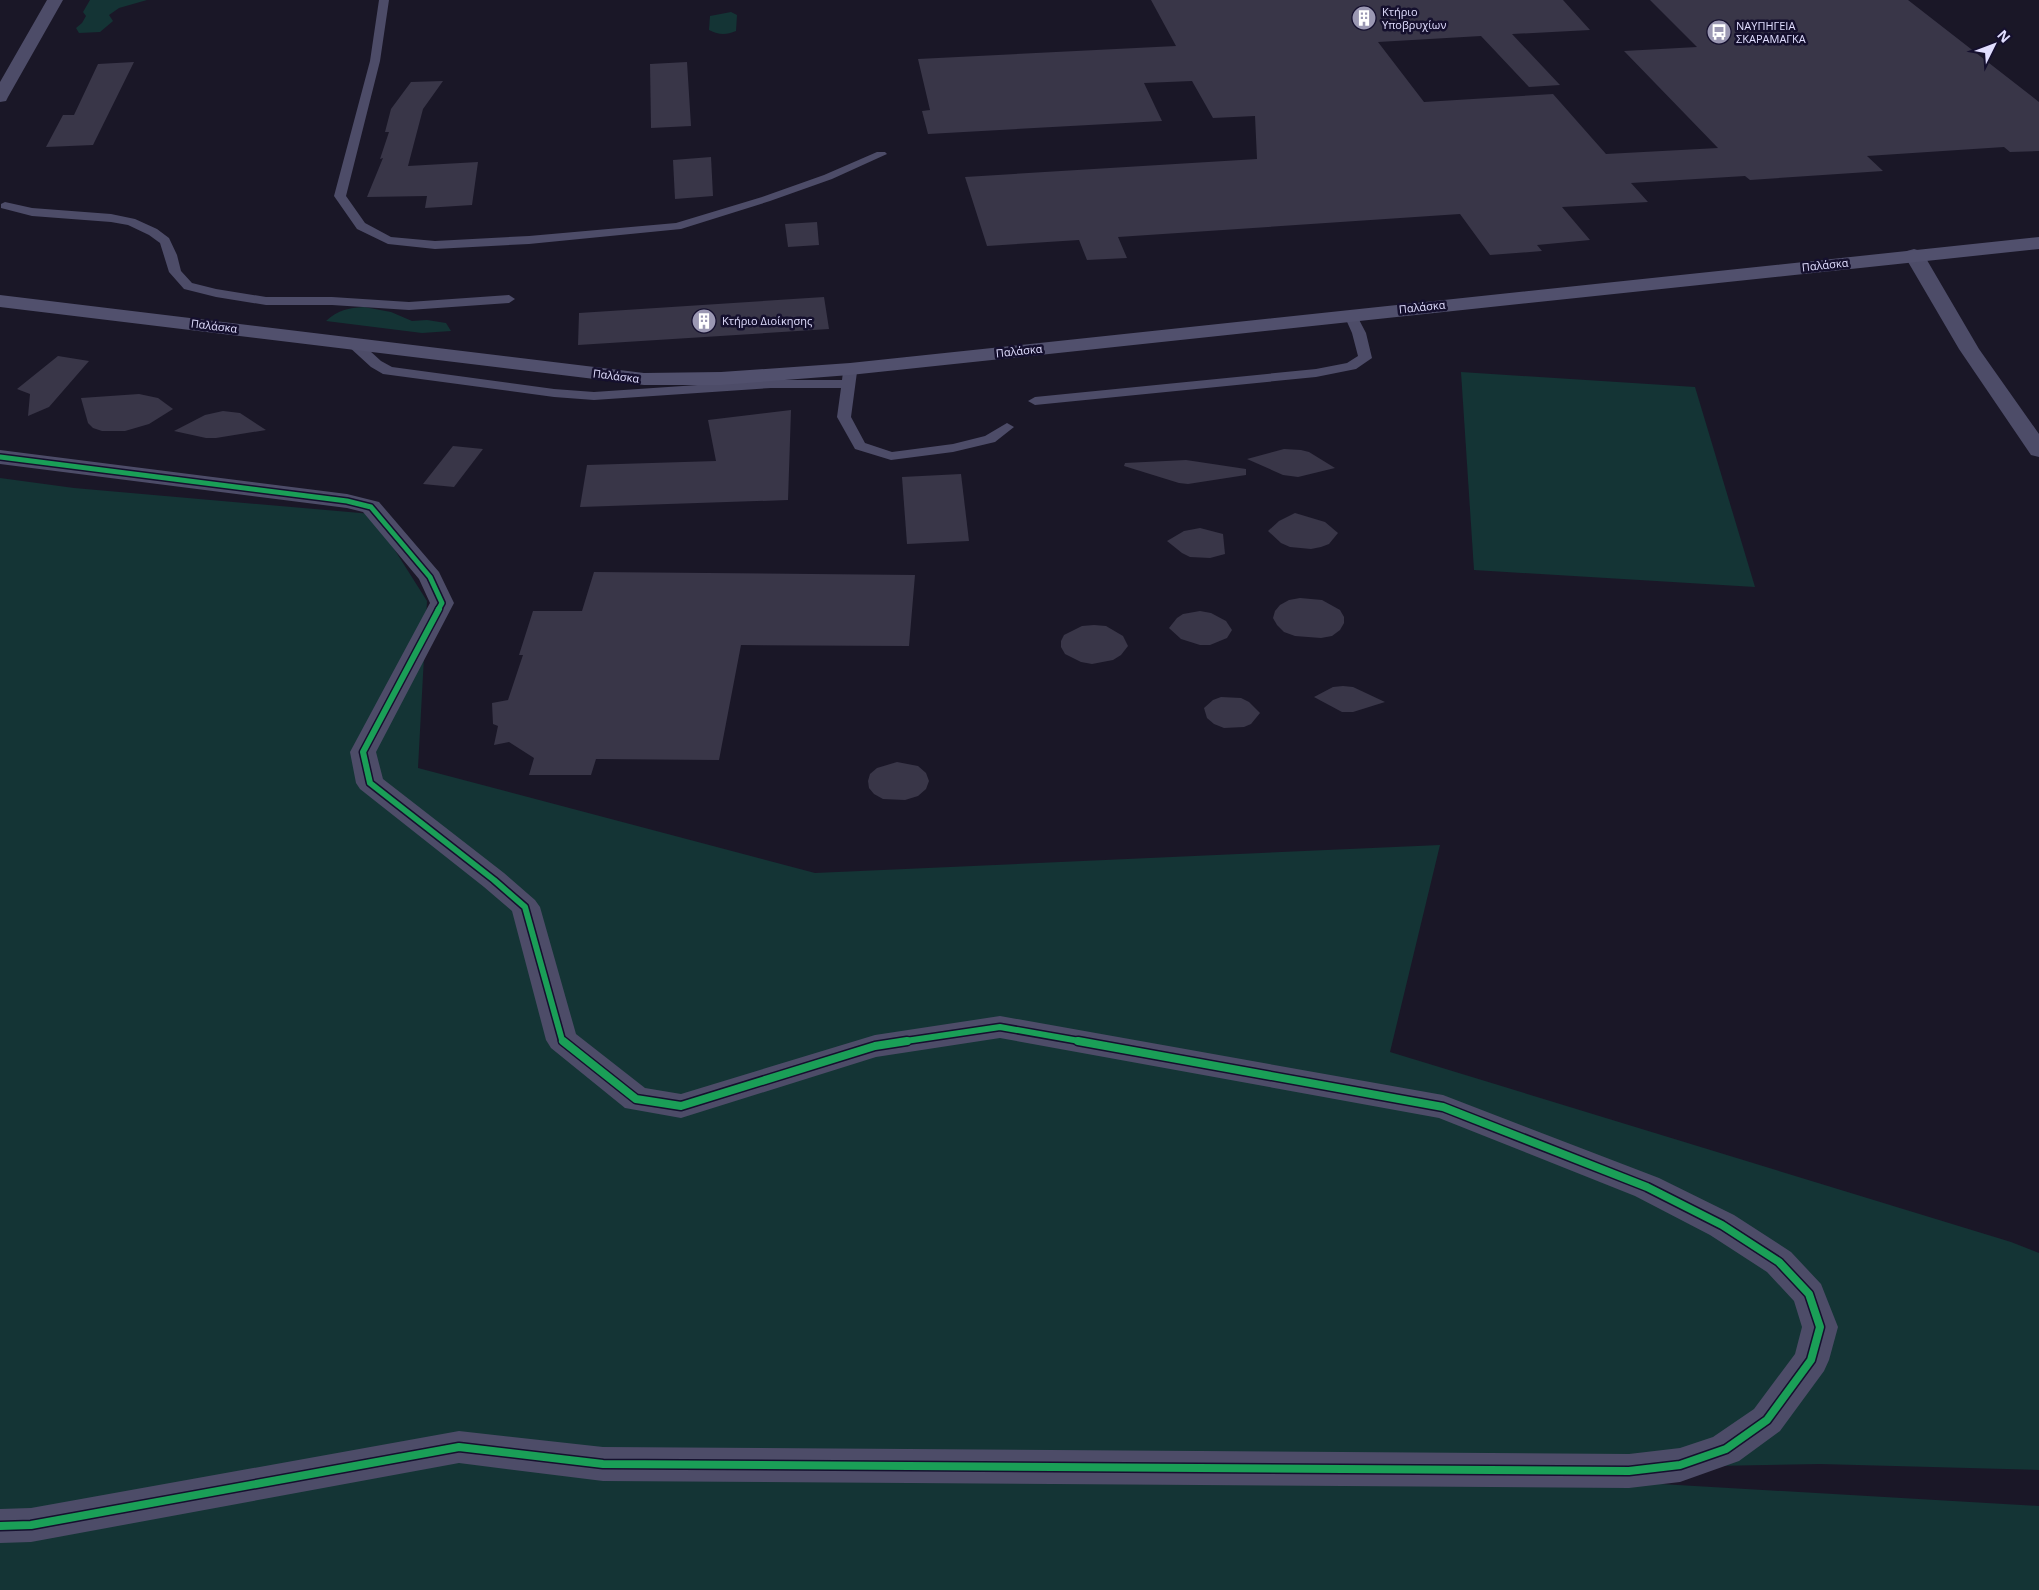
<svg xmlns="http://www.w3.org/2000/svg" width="2039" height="1590" viewBox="0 0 2039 1590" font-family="'Open Sans',sans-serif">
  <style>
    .green { fill: #143435 }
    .building { fill: #393648 }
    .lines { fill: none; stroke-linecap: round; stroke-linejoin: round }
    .lane { fill: #4d4c68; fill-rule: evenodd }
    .street { fill: #4d4c68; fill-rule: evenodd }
    .secondary { fill: #51506d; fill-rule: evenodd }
    .cycleway-far2-casing { stroke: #15102e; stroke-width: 8 }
    .cycleway-far1-casing { stroke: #15102e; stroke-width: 9 }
    .cycleway-casing { stroke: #15102e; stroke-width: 11 }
    .cycleway-far2 { stroke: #1a9f57; stroke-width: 5 }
    .cycleway-far1 { stroke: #1a9f57; stroke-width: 6 }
    .cycleway { stroke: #1a9f57; stroke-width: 8 }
    .labels { text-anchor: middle; stroke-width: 5; stroke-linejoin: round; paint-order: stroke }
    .far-poi-label { font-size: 11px; fill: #e1deff; stroke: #15102e; text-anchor: start }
    .far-street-label { font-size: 11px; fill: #e1deff; stroke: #15102e }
  </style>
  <rect width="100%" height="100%" fill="#1a1727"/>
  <g class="green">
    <polygon points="90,0 147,0 119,8 109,15 113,21 100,32 79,33 76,28 82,23 86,16 83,12"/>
    <path d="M 731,12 L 737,15 L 736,31 C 726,35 719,35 709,30 L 710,16 Z"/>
    <path d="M 364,307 L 391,312 L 412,321 L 427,320 L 446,323 L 451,331 L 422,333 L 326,321 C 338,310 348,308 364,307 Z"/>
    <polygon points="1461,372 1695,387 1755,587 1474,570"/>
    <polygon points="0,478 74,488 372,514 427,601 418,768 815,873 1440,845 1390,1052 2011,1242 2039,1253 2039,1470 1820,1464 1437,1471 2039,1506 2039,1590 0,1590"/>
  </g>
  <g class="building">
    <polygon points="1151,0 1563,0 1590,30 1512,34 1560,85 1529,87 1481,36 1378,42 1424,102 1553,94 1606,154 1718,148 1624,51 1697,47 1650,0 1908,0 2039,102 2039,151 2010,152 2004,147 1867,156 1883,171 1750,180 1745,176 1631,183 1648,202 1562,207 1590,240 1537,245 1542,251 1490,255 1460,214 1118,237 1127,258 1087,260 1079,240 987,246 965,177 1257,159 1255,116 1213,118 1192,81 1144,83 1162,121 928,134 922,111 930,110 918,59 1176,46"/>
    <polygon points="134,62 93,145 46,147 63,115 74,115 98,64"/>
    <polygon points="687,62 691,126 651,128 650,64"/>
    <polygon points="443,81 423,109 408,166 478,162 472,205 425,208 427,196 367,197 383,158 380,159 389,132 385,132 391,109 411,82"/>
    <polygon points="711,157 713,196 675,199 673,160"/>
    <polygon points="817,222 819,245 788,247 785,224"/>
    <polygon points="824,297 829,329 578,345 579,313"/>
    <polygon points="58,356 89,361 49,407 28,416 30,394 17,389"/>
    <polygon points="139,394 158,398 173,409 149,424 125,431 102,431 93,428 88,423 81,398"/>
    <polygon points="791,410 788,500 580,507 587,465 716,461 708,420"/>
    <polygon points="223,411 240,413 266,430 216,438 206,438 174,431 205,415"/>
    <polygon points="453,446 483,449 454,487 423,484"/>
    <polygon points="1284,449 1301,450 1309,452 1335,468 1298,477 1283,475 1247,459"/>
    <polygon points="1186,460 1246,469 1246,475 1188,484 1179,483 1124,466 1125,463"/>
    <polygon points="961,474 969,541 907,544 902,477"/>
    <polygon points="1295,513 1325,522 1338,533 1329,544 1321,547 1311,549 1290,547 1281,543 1268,531 1279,521"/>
    <polygon points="1200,528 1223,534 1225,554 1210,558 1190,557 1182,553 1167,541 1184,531"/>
    <polygon points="594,572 915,575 909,646 741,645 719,760 596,759 591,775 529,775 534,758 509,742 494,745 498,726 493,724 492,703 508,700 523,655 519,655 533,611 582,611"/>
    <polygon points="1300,598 1322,600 1340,610 1344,617 1344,623 1340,630 1332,636 1321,638 1295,636 1284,632 1277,625 1273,618 1275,611 1280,605 1289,600"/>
    <polygon points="1200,611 1211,613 1226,621 1232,630 1227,638 1210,645 1200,645 1181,639 1169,628 1177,618 1183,614"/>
    <polygon points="1094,625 1106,626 1123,636 1128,646 1121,655 1113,660 1092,664 1081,662 1065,654 1061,647 1061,641 1064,635 1082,626"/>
    <polygon points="1343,686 1353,687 1385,702 1353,712 1342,712 1314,697 1333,687"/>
    <polygon points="1221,697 1241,698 1249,702 1260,713 1251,724 1244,727 1224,728 1214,724 1207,718 1204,708 1213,700"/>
    <polygon points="897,762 918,766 926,773 929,781 926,789 918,796 905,800 883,799 874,794 869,788 868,781 870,774 877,768"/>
  </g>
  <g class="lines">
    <g class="lane">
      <polygon points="379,0 389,0 380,61 346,196 365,223 391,237 435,241 529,236 676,223 762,197 824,175 877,152 885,152 887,154 832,179 770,201 681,229 529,244 435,249 388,244 357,229 334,196 370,61"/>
      <polygon points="5,202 32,208 111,214 135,219 157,229 169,238 177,255 181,271 192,283 216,289 266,297 332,297 409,302 509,295 515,299 509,303 409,310 332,305 266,305 216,297 184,289 169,272 160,243 149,235 128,225 111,222 32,216 1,208 1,204"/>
      <polygon points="1350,311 1355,312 1366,333 1372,358 1356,369 1316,377 1035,405 1028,401 1035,397 1316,369 1347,363 1358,356 1352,333 1344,315"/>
      <polygon points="353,339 358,340 381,361 392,367 554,389 594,392 771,380 842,380 843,372 850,368 857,372 851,417 865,443 892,452 953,444 985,436 1007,423 1014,427 995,442 953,452 891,460 855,449 837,417 841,388 771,388 594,400 554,397 383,374 371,367 348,346 346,343"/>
    </g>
    <g class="street">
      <polygon points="47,0 63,0 8,97 6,101 0,102 0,82"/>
      <polygon points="1914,249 1921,251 1924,255 1979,349 2039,434 2039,457 2031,455 1959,349 1904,255 1907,251"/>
      <polygon points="0,450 347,494 379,502 439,572 454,603 376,752 383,779 504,873 535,900 540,907 576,1034 645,1088 681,1094 875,1035 1000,1016 1443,1095 1659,1178 1734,1215 1791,1252 1821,1284 1838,1327 1829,1360 1824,1371 1780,1431 1739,1461 1680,1482 1629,1488 603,1481 459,1463 31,1542 0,1543 0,1509 31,1508 459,1431 603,1447 1629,1454 1680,1448 1713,1437 1754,1409 1795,1354 1802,1327 1794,1301 1767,1272 1710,1235 1635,1196 1439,1118 1000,1038 876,1057 681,1118 625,1108 551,1048 546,1040 512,911 484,887 360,789 356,783 350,752 430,603 419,579 363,512 347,508 0,464"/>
    </g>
    <polygon class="secondary" points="2039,237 2039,249 850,375 721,385 644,385 0,307 0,295 644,373 721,372 850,363"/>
    <defs>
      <polyline id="cycleway-far2" points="0,457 347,501 371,507 430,577 442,603 438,610"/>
      <g id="cycleway-far1">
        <polyline points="439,609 363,752 370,783 494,880 525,907 562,1040 565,1042"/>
        <polyline points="899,1042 1000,1027 1085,1042"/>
      </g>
      <g id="cycleway">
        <polyline points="563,1041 636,1099 681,1106 875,1046 907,1041"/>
        <polyline points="0,1526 31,1525 459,1447 603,1464 1629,1471 1680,1465 1726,1449 1767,1420 1811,1360 1820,1327 1809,1294 1779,1262 1722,1225 1647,1187 1443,1107 1078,1041"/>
      </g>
    </defs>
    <use href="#cycleway-far2" class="cycleway-far2-casing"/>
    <use href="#cycleway-far1" class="cycleway-far1-casing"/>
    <use href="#cycleway" class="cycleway-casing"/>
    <use href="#cycleway-far2" class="cycleway-far2"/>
    <use href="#cycleway-far1" class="cycleway-far1"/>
    <use href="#cycleway" class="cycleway"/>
  </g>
  <defs>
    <symbol id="building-disc" viewBox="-11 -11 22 22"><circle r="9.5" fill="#9b98b3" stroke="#15102e"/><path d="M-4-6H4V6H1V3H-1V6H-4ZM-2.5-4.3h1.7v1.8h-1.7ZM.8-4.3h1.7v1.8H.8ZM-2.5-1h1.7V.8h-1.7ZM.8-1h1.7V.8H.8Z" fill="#fff"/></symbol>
    <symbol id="bus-disc" viewBox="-11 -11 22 22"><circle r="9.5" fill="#9b98b3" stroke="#15102e"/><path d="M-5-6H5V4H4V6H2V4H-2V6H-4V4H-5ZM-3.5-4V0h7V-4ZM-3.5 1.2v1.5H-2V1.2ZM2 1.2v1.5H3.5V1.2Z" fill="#fff"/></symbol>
  </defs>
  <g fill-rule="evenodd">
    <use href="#building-disc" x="1350" y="4" width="28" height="28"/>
    <use href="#bus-disc" x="1705" y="18" width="28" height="28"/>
    <use href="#building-disc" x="690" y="307" width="28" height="28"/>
  </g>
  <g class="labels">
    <g class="far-poi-label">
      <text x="1382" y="16">Κτήριο<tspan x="1382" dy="13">Υποβρυχίων</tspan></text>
      <text x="1736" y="30">ΝΑΥΠΗΓΕΙΑ<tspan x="1736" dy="13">ΣΚΑΡΑΜΑΓΚΑ</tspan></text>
      <text x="722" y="325">Κτήριο Διοίκησης</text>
    </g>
    <g class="far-street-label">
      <text transform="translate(1825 265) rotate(-6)" y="4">Παλάσκα</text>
      <text transform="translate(1422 307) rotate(-6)" y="4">Παλάσκα</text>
      <text transform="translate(214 326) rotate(7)" y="4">Παλάσκα</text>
      <text transform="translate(1019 351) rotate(-6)" y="4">Παλάσκα</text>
      <text transform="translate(616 376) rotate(7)" y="4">Παλάσκα</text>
    </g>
  </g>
  <g transform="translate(1994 45) rotate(48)" stroke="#15102e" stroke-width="4" paint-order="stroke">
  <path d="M0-4L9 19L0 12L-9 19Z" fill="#e1deff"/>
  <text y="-8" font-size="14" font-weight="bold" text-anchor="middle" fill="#e1deff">N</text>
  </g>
</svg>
